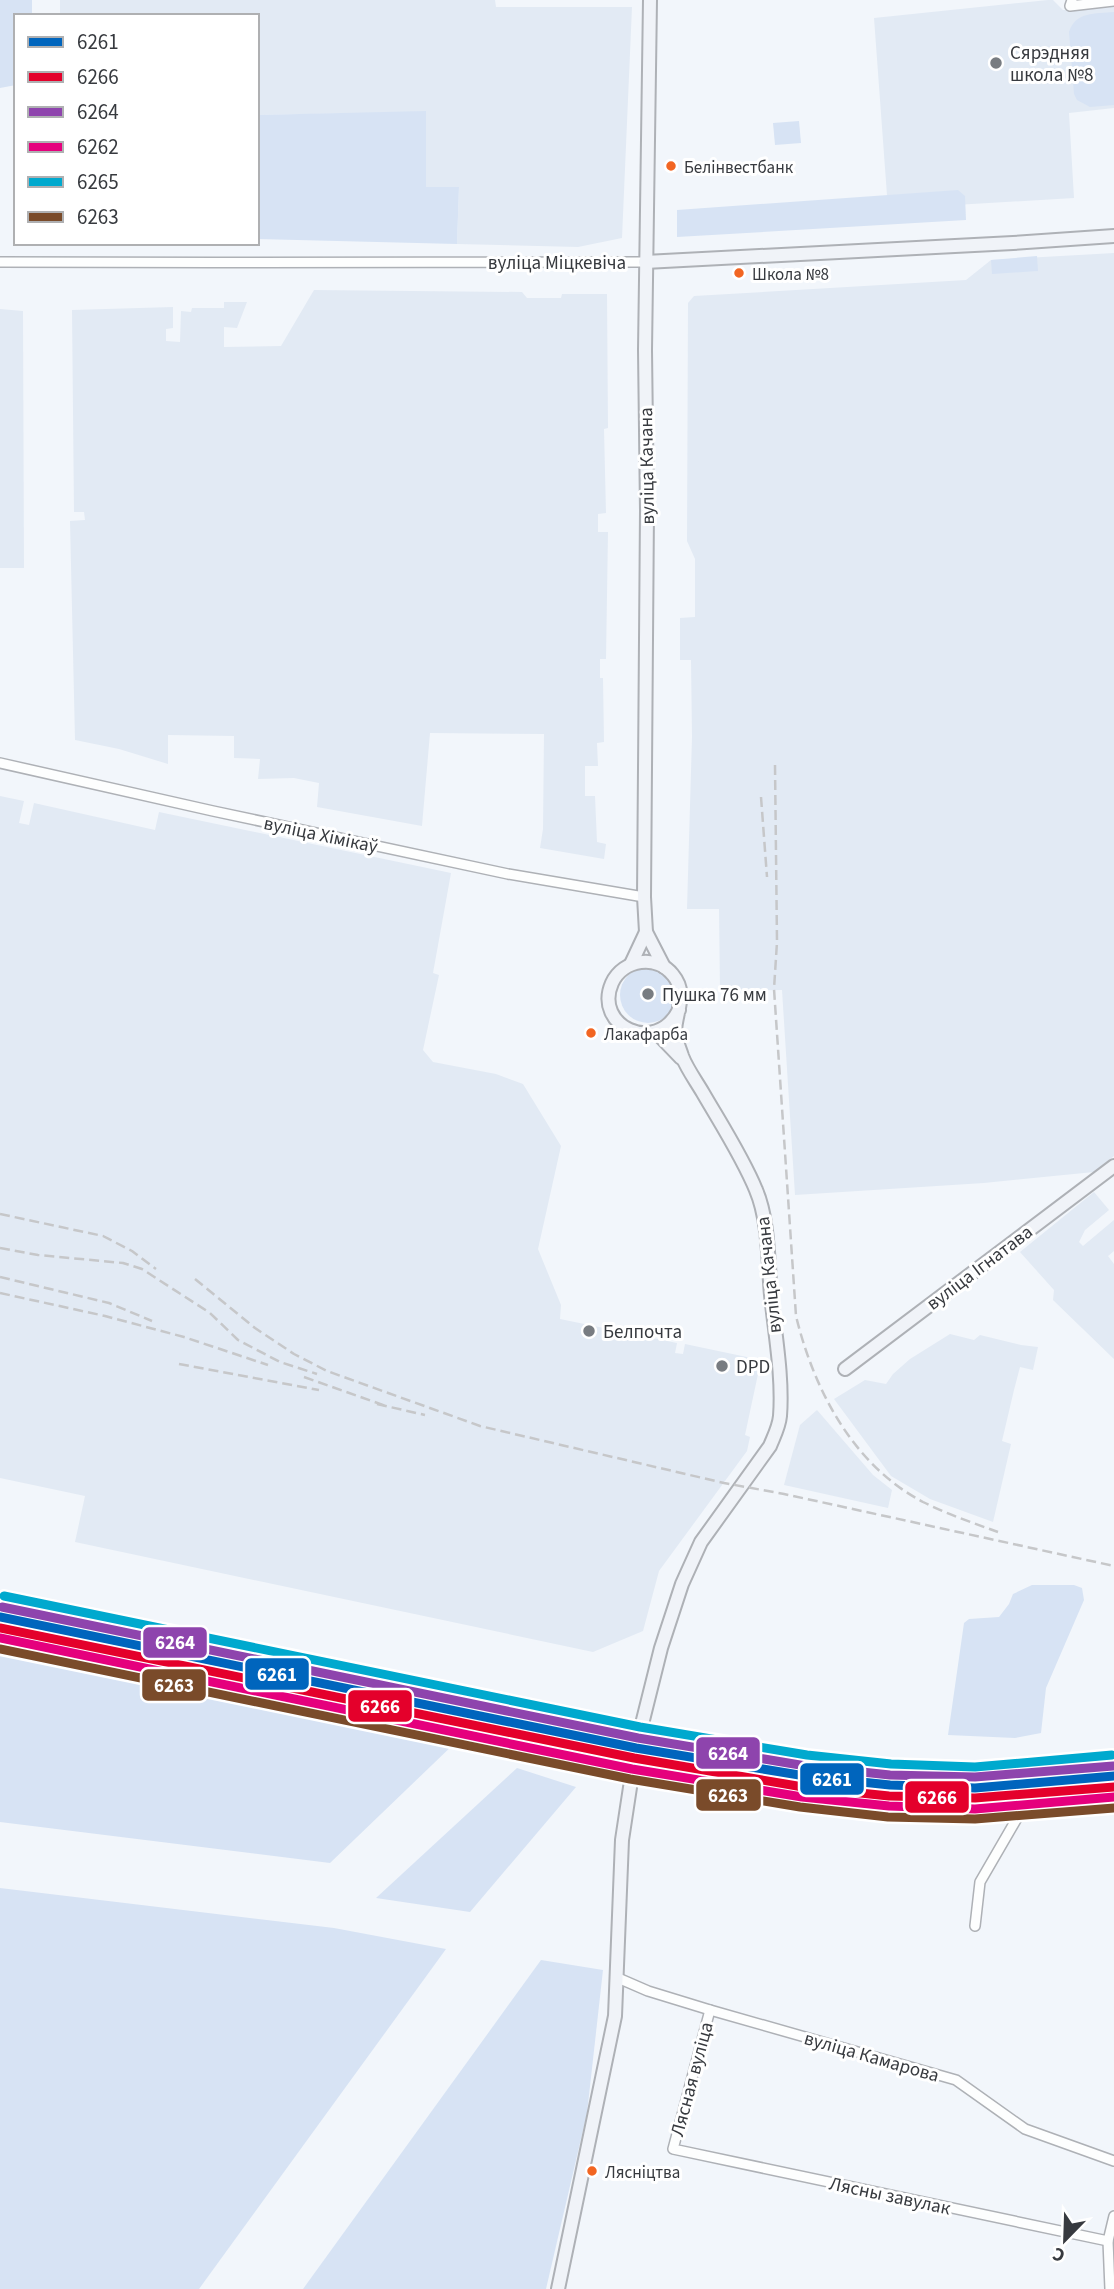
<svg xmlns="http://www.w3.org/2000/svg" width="1114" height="2289" viewBox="0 0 1114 2289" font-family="'Source Sans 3',sans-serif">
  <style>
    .built { fill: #e2eaf4 }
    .green { fill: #d7e3f4 }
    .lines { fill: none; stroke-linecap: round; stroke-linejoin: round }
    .street-casing { stroke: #aeb1b6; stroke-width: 12 }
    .secondary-casing { stroke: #aeb1b6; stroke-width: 16 }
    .street { stroke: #fdfefe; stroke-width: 9 }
    .secondary { stroke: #f0f3f8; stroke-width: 12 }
    .rail { stroke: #c6c7c9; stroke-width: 2.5; stroke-dasharray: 10 5; stroke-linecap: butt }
    .rail-1-casing { stroke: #fff; stroke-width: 14 }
    .rail-2-casing { stroke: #fff; stroke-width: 14 }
    .rail-3-casing { stroke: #fff; stroke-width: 14 }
    .rail-4-casing { stroke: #fff; stroke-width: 14 }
    .rail-5-casing { stroke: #fff; stroke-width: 14 }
    .rail-6-casing { stroke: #fff; stroke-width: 14 }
    .rail-1 { stroke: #0065bd; stroke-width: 9 }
    .rail-2 { stroke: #e4002b; stroke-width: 9 }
    .rail-3 { stroke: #8e44ad; stroke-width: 9 }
    .rail-4 { stroke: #e5007d; stroke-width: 9 }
    .rail-5 { stroke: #00a9ce; stroke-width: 9 }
    .rail-6 { stroke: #7a4b2a; stroke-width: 9 }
    .poi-dot { fill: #787c81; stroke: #fff; stroke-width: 2.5 }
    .bus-dot { fill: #f26522; stroke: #fff; stroke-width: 2.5 }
    .labels { text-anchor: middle; stroke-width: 6; stroke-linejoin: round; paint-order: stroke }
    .bus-label { font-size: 17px; fill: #373a3f; stroke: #fff; text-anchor: start }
    .poi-label { font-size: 19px; fill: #373a3f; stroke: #fff; text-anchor: start }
    .street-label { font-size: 19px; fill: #373a3f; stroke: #fff }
    .line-badge { stroke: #fff; stroke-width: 2.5 }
    .badge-label { font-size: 19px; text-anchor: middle; font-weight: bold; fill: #fff }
  </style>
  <rect width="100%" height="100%" fill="#f2f6fb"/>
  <g class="built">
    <polygon points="60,0 495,0 496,7 632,7 622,238 578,247 457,244 459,188 426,187 425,112 257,115 257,16 60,16"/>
    <polygon points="1048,0 1053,0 1063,10 1114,7 1114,108 1069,113 1074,198 888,209 874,18"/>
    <polygon points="1114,253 1114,1156 1094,1172 984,1183 795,1195 782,990 720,991 719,909 687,909 692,737 691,660 680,660 680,618 695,617 695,559 687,541 688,303 694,296 966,280 991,260"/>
    <polygon points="314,290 522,292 527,298 561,298 562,294 607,294 608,428 604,429 606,513 598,514 598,532 608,532 606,659 600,659 600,678 603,678 604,742 597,743 598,766 585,766 585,796 595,796 597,842 606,844 604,859 540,848 543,829 544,734 430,733 422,826 317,807 319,783 294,778 258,779 260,759 234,758 234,736 168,735 168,764 119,749 75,740 70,521 85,520 84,512 74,512 72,310 173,307 173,328 166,329 166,341 180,342 181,311 191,312 192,308 224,308 224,302 247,302 237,328 224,327 224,347 281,346"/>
    <polygon points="0,309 23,311 24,568 0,568"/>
    <polygon points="0,796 24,801 19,823 29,825 34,803 155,830 159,812 451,873 433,973 439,975 423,1050 433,1062 496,1074 523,1084 561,1146 538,1249 561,1305 560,1319 677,1343 675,1353 683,1354 685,1344 761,1360 745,1435 750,1437 747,1451 659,1571 643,1631 593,1652 75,1542 85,1496 0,1478"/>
    <polygon points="1094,1192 1109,1210 1085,1230 1079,1242 1083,1246 1114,1220 1114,1251 1108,1256 1114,1264 1114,1359 1053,1300 1054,1290 1020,1252"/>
    <polygon points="950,1334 974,1340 980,1335 1021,1345 1038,1347 1033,1370 1020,1367 1014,1390 1002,1441 1011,1444 993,1522 930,1499 891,1476 834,1399 865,1380 886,1384 893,1374 910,1359"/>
    <polygon points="817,1410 873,1475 892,1490 888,1508 784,1485 800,1425"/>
  </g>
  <g class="green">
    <polygon points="0,0 32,0 32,16 16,16 16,85 0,88"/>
    <path d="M 1114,12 L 1114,105 L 1090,107 L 1077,100 L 1074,94 L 1069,32 C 1076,11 1095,14 1114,12 Z"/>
    <polygon points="426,111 426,187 459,187 457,244 257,239 257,115"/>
    <polygon points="799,121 801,143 775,145 773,123"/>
    <polygon points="958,190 965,196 966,220 677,237 677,210"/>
    <polygon points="1037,256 1038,271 992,274 991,260"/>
    <circle cx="648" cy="995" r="28"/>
    <polygon points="1032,1585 1074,1585 1082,1588 1084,1600 1046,1688 1041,1733 1015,1738 948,1735 964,1623 969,1619 999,1617 1009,1604 1013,1594"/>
    <polygon points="0,1648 457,1741 330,1863 0,1822"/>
    <polygon points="517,1768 576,1787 470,1912 376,1898"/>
    <polygon points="0,1888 334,1928 446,1949 199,2289 0,2289"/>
    <polygon points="541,1960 603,1970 587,2113 546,2289 303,2289"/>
  </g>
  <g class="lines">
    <defs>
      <g id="street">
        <polyline points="1072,0 1070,6 1114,1"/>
        <path d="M 0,262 C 215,263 430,262 645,262"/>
        <polyline points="0,763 213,811 508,874 644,897"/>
        <polyline points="975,1926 980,1882 1027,1801 1114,1802"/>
        <polyline points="618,1978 648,1991 710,2010 956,2080 1025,2129 1114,2161"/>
        <polyline points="710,2010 673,2149 1108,2241"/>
        <polyline points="1110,2289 1108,2241 1114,2216"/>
      </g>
      <g id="secondary">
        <polyline points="650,0 645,350 647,510 644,897 646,932 664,967"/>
        <polyline points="645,262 1013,243 1114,236"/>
        <polyline points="631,964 646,932"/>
        <polyline points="656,1032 681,1058"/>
        <polyline points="845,1369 1114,1166"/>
        <path d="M 558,2289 L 615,2016 L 622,1840 L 636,1748 L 661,1648 L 682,1584 L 701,1542 L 770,1446 C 774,1436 779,1427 780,1416 C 783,1377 775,1334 771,1295 C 768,1263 769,1220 756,1190 C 743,1158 721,1124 703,1093 C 696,1081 687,1069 682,1056 C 680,1049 675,1039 675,1031 C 676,1011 688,993 673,975 C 657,954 623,959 612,983 C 593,1026 656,1056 679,1010"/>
      </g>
    </defs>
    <use href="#street" class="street-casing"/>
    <use href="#secondary" class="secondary-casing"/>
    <use href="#street" class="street"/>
    <use href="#secondary" class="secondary"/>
    <g class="rail">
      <path d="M 775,765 L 777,942 L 774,989 L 796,1316 C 814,1390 853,1465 923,1502 C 947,1514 973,1523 998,1532"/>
      <polyline points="761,797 767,877"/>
      <polyline points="0,1214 103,1236 132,1251 156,1269"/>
      <polyline points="0,1248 38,1255 123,1263 142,1269 210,1313 238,1340 280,1362 317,1374"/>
      <polyline points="0,1277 109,1303 152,1321"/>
      <polyline points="195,1279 255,1328 294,1354 327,1371 480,1426 724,1483 784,1494 1114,1566"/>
      <polyline points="0,1293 105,1316 184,1337 268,1365"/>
      <polyline points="179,1364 319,1390"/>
      <polyline points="304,1377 386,1406"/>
      <polyline points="377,1404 425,1415"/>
    </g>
    <defs>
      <polyline id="rail-1" points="0,1617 636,1748 805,1776 890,1785 975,1788 1114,1776"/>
      <polyline id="rail-2" points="0,1628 634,1758 803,1787 889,1796 975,1798 1114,1787"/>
      <polyline id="rail-3" points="2,1607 638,1738 806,1766 890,1775 975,1777 1113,1766"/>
      <polyline id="rail-4" points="0,1638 632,1769 802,1797 889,1806 975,1809 1114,1797"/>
      <polyline id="rail-5" points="4,1596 640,1727 807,1755 891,1764 975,1767 1112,1755"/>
      <polyline id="rail-6" points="0,1649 630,1779 800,1807 888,1817 975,1819 1114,1808"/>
    </defs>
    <use href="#rail-1" class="rail-1-casing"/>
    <use href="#rail-2" class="rail-2-casing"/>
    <use href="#rail-3" class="rail-3-casing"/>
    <use href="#rail-4" class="rail-4-casing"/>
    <use href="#rail-5" class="rail-5-casing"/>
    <use href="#rail-6" class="rail-6-casing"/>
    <use href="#rail-1" class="rail-1"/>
    <use href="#rail-2" class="rail-2"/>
    <use href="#rail-3" class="rail-3"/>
    <use href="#rail-4" class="rail-4"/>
    <use href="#rail-5" class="rail-5"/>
    <use href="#rail-6" class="rail-6"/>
  </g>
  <g class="poi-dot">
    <circle cx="996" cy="63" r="7"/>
    <circle cx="648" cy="994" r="7"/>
    <circle cx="589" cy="1331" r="7"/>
    <circle cx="722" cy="1366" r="7"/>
  </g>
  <g class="bus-dot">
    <circle cx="671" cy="166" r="6"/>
    <circle cx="739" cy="273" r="6"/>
    <circle cx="591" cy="1033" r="6"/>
    <circle cx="592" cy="2171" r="6"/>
  </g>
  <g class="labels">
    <g class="bus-label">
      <text x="684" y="173">Белінвестбанк</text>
      <text x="752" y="280">Школа №8</text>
      <text x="604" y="1040">Лакафарба</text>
      <text x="605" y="2178">Лясніцтва</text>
    </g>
    <g class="poi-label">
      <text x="1010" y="59">Сярэдняя<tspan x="1010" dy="22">школа №8</tspan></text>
      <text x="662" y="1001">Пушка 76 мм</text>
      <text x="603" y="1338">Белпочта</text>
      <text x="736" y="1373">DPD</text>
    </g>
    <g class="street-label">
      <text x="557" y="269">вуліца Міцкевіча</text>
      <text transform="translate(646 466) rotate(-91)" y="7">вуліца Качана</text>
      <text transform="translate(321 834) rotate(12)" y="7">вуліца Хімікаў</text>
      <text transform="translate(979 1267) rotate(-37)" y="7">вуліца Ігнатава</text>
      <text transform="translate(768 1275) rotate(-96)" y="7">вуліца Качана</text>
      <text transform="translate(872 2056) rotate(16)" y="7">вуліца Камарова</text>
      <text transform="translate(691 2079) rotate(-75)" y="7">Лясная вуліца</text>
      <text transform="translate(890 2195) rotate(12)" y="7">Лясны завулак</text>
    </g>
  </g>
  <g class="line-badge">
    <rect x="142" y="1626" width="66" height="33" rx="7" fill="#8e44ad"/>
    <rect x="244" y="1657" width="66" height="34" rx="7" fill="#0065bd"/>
    <rect x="141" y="1668" width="66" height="34" rx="7" fill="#7a4b2a"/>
    <rect x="347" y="1689" width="66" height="34" rx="7" fill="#e4002b"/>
    <rect x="695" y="1736" width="66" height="34" rx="7" fill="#8e44ad"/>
    <rect x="799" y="1762" width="66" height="34" rx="7" fill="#0065bd"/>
    <rect x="695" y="1778" width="67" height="34" rx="7" fill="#7a4b2a"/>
    <rect x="904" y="1780" width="66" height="34" rx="7" fill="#e4002b"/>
  </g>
  <g class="badge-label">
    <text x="175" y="1649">6264</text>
    <text x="277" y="1681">6261</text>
    <text x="174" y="1692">6263</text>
    <text x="380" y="1713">6266</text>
    <text x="728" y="1760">6264</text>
    <text x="832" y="1786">6261</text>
    <text x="728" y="1802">6263</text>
    <text x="937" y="1804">6266</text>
  </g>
  <rect x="14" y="14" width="245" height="231" fill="#ffffff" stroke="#afb0b2" stroke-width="2"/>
  <rect x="28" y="37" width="35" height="10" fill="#0065bd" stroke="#afb0b2" stroke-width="2"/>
  <text x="77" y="49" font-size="21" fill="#373a3f">6261</text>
  <rect x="28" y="72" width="35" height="10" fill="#e4002b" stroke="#afb0b2" stroke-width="2"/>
  <text x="77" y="84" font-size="21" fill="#373a3f">6266</text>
  <rect x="28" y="107" width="35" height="10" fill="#8e44ad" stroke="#afb0b2" stroke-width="2"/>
  <text x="77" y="119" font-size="21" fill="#373a3f">6264</text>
  <rect x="28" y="142" width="35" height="10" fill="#e5007d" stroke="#afb0b2" stroke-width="2"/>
  <text x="77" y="154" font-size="21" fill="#373a3f">6262</text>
  <rect x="28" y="177" width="35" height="10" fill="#00a9ce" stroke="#afb0b2" stroke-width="2"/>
  <text x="77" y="189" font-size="21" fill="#373a3f">6265</text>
  <rect x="28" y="212" width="35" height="10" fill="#7a4b2a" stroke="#afb0b2" stroke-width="2"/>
  <text x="77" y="224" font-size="21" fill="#373a3f">6263</text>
  <g transform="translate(1065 2240) rotate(203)" stroke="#ffffff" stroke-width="5" paint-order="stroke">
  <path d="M0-5L12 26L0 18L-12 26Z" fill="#373a3f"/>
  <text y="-10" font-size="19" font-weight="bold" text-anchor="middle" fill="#373a3f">С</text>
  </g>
</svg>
